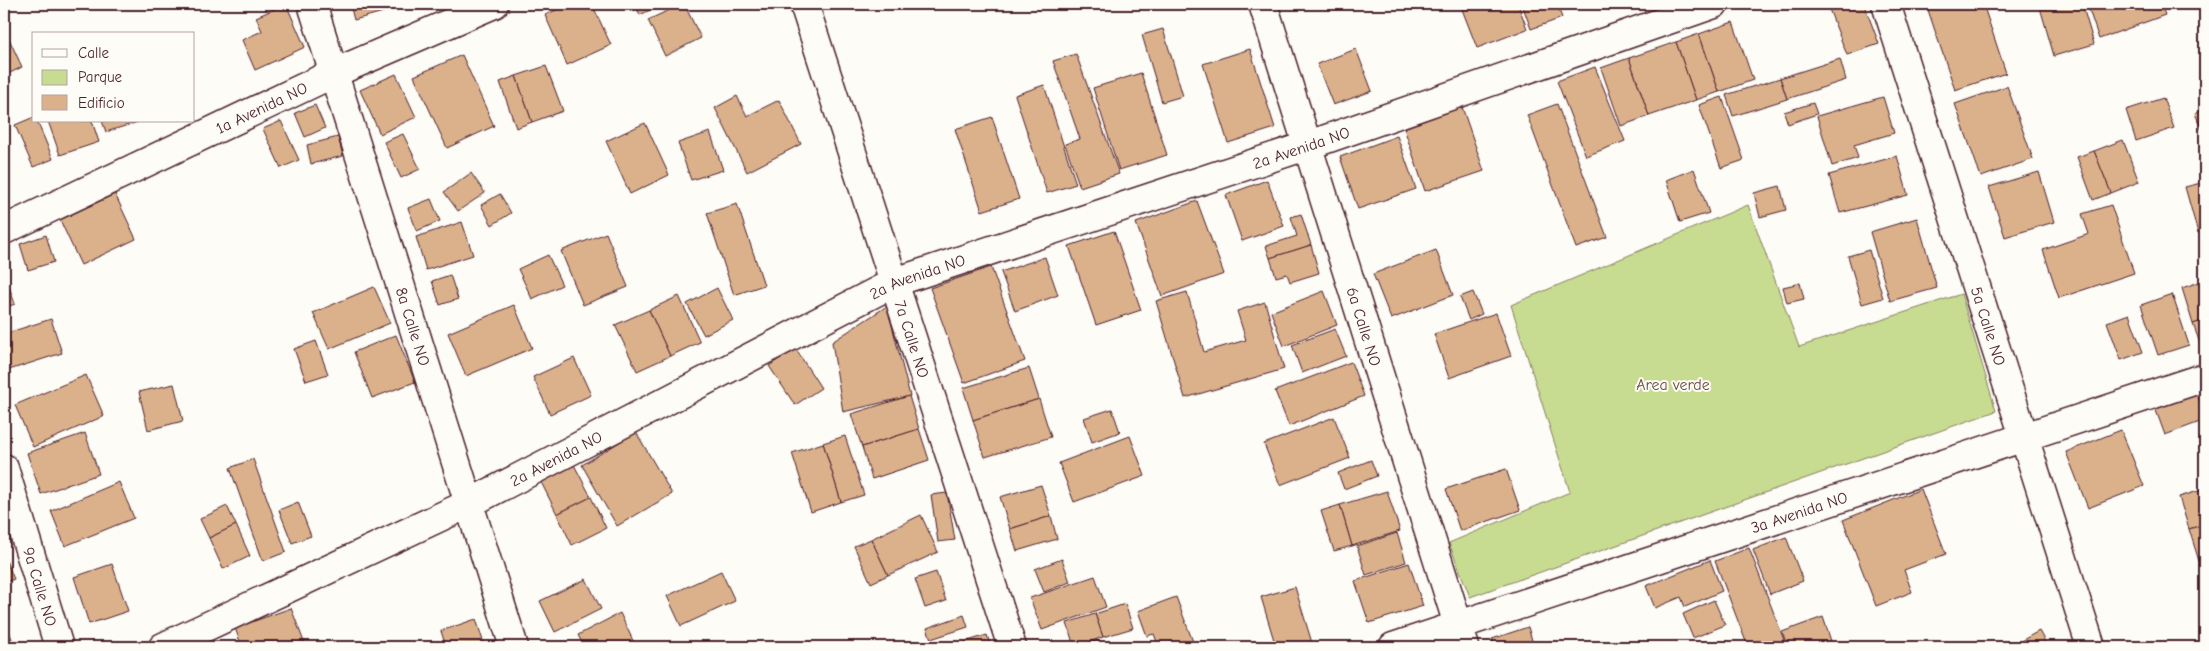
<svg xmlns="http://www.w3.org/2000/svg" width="2209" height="651" viewBox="0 0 2209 651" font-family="'Comic Neue',sans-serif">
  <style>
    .green { fill: #c7dc91; stroke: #887e5e }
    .building { fill: #dbb18c; stroke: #4a1f2b }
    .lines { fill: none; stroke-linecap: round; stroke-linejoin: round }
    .street-casing { stroke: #4a1f2b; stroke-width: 31 }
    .street { stroke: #fdfcf7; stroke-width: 28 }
    .labels { text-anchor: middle; stroke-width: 4; stroke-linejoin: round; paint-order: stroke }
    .street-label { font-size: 16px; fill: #4a1f2b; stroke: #fdfcf7 }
    .park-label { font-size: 16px; fill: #694e44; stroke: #fdfcf7 }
  </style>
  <rect width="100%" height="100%" fill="#fdfcf7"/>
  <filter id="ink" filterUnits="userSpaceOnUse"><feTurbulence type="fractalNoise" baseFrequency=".02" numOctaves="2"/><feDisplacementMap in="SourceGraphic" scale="10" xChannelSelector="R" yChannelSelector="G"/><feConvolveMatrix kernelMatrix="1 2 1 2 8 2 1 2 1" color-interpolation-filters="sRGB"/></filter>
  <g filter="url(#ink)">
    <polygon class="green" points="1748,205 1799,347 1961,294 1996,411 1470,597 1449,543 1570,492 1511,305"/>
    <g class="building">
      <polygon points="286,4 305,47 255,70 242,40 262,31 256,17"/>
      <polygon points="350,4 393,4 394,9 354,20"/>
      <polygon points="570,4 592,4 611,45 567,65 545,15"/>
      <polygon points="635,4 662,4 640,15"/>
      <polygon points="682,4 684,4 701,38 665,56 648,20"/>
      <polygon points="1460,4 1518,4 1527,29 1477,48"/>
      <polygon points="1522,4 1557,4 1562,18 1531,29"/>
      <polygon points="1827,4 1864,4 1879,44 1847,55"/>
      <polygon points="1926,4 1983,4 2006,73 1955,90"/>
      <polygon points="2039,4 2082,4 2094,44 2054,56"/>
      <polygon points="2087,4 2161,4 2165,15 2099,39"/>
      <polygon points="1733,22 1753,80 1719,92 1699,34"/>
      <polygon points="4,28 22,67 4,76"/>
      <polygon points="1163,29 1183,96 1162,102 1142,35"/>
      <polygon points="1699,34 1719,92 1696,100 1676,42"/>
      <polygon points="1676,42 1696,100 1649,116 1629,58"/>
      <polygon points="1250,49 1275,128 1228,143 1203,64"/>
      <polygon points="1356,49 1372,91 1333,105 1317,64"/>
      <polygon points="1076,54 1119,174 1080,187 1065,144 1080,139 1053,61"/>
      <polygon points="462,55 494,126 447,148 414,76"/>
      <polygon points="1629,58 1649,116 1621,126 1601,68"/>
      <polygon points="1840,59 1846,80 1787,99 1780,78"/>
      <polygon points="546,66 563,111 532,122 516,76"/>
      <polygon points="1595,67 1625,141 1586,156 1557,81"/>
      <polygon points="1141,73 1167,155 1119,170 1093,88"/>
      <polygon points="396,74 416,117 380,134 360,90"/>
      <polygon points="516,76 532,122 516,128 500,82"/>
      <polygon points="1780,78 1787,99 1733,116 1726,95"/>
      <polygon points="1044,85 1076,184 1047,193 1015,95"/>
      <polygon points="2007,86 2033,159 1981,177 1955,104"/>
      <polygon points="737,96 747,116 779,100 801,144 747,172 715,108"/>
      <polygon points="1722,97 1744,160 1721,168 1699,105"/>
      <polygon points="1883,97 1894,133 1854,145 1858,158 1832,166 1817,116"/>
      <polygon points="2163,98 2174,128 2136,141 2126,110"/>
      <polygon points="1813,103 1817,114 1788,124 1784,112"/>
      <polygon points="1557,104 1607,237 1576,248 1527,115"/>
      <polygon points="315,105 325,128 305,137 295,113"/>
      <polygon points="1462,107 1484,171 1425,191 1404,128"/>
      <polygon points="2205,108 2205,138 2195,113"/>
      <polygon points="34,117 34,121 37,121 53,159 33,167 15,125"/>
      <polygon points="992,117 1019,199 982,211 955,129"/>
      <polygon points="48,121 92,121 99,142 60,155"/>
      <polygon points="102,121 141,121 106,132"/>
      <polygon points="281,121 299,160 281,168 263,129"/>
      <polygon points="645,123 669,175 630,194 606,141"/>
      <polygon points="710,132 723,170 691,180 678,143"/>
      <polygon points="403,134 420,169 401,178 384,142"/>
      <polygon points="1397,136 1416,189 1358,209 1340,157"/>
      <polygon points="338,137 343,156 311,164 307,145"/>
      <polygon points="2123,140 2139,182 2111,193 2094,151"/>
      <polygon points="2094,151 2111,193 2093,200 2077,157"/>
      <polygon points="1897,156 1908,195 1840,213 1829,175"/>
      <polygon points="1694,169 1709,213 1680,222 1666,180"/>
      <polygon points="2039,172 2054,222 2005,237 1989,187"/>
      <polygon points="471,173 485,193 458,211 444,192"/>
      <polygon points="1267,180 1284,226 1242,241 1226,195"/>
      <polygon points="2205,182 2205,231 2198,233 2185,187"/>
      <polygon points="1780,186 1786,210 1760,217 1754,193"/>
      <polygon points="115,194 136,239 81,265 60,220"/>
      <polygon points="500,194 511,213 492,225 481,205"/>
      <polygon points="431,199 440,221 417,231 408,208"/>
      <polygon points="1197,201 1224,274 1162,296 1136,223"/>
      <polygon points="737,204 764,285 734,295 707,213"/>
      <polygon points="2111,205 2134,273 2059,298 2043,250 2089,234 2082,214"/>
      <polygon points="1301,214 1311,245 1270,258 1266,246 1297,236 1291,217"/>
      <polygon points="1917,218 1937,288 1890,301 1870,232"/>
      <polygon points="462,222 473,255 426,270 416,237"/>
      <polygon points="1114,231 1141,310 1096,325 1069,246"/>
      <polygon points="606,233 628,287 583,305 561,251"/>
      <polygon points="46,235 54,262 28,270 20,244"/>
      <polygon points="1311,245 1319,273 1290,282 1287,274 1276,277 1270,258"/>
      <polygon points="1436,250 1453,295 1391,319 1373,274"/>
      <polygon points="1869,250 1883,298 1862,304 1848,256"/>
      <polygon points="548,255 562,285 532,299 518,269"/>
      <polygon points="1045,257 1058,295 1015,311 1001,272"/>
      <polygon points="991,267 1025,361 964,383 930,288"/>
      <polygon points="4,272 15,304 4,308"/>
      <polygon points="450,275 458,299 440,305 432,281"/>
      <polygon points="2205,280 2205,320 2193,324 2182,288"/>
      <polygon points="1800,283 1804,299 1787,303 1783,287"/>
      <polygon points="374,287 390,323 329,349 313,313"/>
      <polygon points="717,288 733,320 704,335 687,304"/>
      <polygon points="1324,291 1337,325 1284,346 1271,312"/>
      <polygon points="1187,292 1204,352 1246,340 1237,311 1265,302 1284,369 1185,398 1156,301"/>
      <polygon points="1473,292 1482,314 1469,320 1460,297"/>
      <polygon points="2172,294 2189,345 2158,355 2141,305"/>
      <polygon points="679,296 700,342 670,356 649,310"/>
      <polygon points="514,305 532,348 466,376 448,333"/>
      <polygon points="887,306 910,396 843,412 832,342"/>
      <polygon points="649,310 670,356 637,371 615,325"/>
      <polygon points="1496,313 1511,356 1449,378 1434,334"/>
      <polygon points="2129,314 2143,352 2121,360 2107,322"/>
      <polygon points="51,319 62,353 9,370 4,354 4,334"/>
      <polygon points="2205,320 2205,345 2201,346 2193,324"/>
      <polygon points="1335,329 1346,356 1302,373 1292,345"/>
      <polygon points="396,335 415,382 372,398 354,352"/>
      <polygon points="316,341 328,374 306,381 294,349"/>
      <polygon points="795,348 821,388 795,405 769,366"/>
      <polygon points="574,358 591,395 550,414 533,377"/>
      <polygon points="1351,362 1364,396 1289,426 1275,391"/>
      <polygon points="1029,368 1039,399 973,420 963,388"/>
      <polygon points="86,375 104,416 33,447 15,405"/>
      <polygon points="174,384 183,421 148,430 139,392"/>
      <polygon points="2196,390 2205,420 2165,435 2154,405"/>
      <polygon points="909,396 919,429 862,447 851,414"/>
      <polygon points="1039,399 1051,437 985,457 973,420"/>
      <polygon points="1112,409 1120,432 1092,442 1084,418"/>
      <polygon points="1334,417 1350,458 1280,485 1264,444"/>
      <polygon points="919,429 929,460 872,479 862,447"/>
      <polygon points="2121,430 2144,486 2088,508 2066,452"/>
      <polygon points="636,432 672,494 617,526 582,465"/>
      <polygon points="85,433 99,474 41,494 27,453"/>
      <polygon points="845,436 864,495 841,502 823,443"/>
      <polygon points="1130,436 1145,476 1074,502 1059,463"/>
      <polygon points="823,443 841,502 811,512 792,453"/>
      <polygon points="253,459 286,552 263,561 230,468"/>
      <polygon points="1371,460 1377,476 1344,489 1338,473"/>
      <polygon points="572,461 591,497 557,514 539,478"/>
      <polygon points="1506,469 1520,510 1460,531 1446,489"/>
      <polygon points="119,482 134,518 65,546 51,511"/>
      <polygon points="1041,485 1051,516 1010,529 1000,497"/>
      <polygon points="1921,489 1946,554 1904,570 1912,592 1876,606 1843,520"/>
      <polygon points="2205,489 2205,524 2189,529 2179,497"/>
      <polygon points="1387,491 1400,531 1352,546 1340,505"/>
      <polygon points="947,493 955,540 938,542 931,495"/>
      <polygon points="591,497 606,528 572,545 557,514"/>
      <polygon points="298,502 311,536 292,543 279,510"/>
      <polygon points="1340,505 1352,546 1334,551 1321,511"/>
      <polygon points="227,506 236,525 209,538 200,519"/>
      <polygon points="921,515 938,552 888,575 871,539"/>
      <polygon points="1051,516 1057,539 1017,551 1010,529"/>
      <polygon points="2205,524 2205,559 2199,561 2189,529"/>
      <polygon points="236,525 250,556 223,569 209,538"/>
      <polygon points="1397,533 1406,562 1366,575 1357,546"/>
      <polygon points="1786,537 1803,581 1770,594 1753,550"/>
      <polygon points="871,539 888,575 871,583 854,546"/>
      <polygon points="1749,548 1784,640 1765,647 1748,647 1715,561"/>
      <polygon points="4,556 14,579 4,583"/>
      <polygon points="1062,559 1070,582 1044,592 1035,569"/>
      <polygon points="1710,560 1722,591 1685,607 1681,597 1655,608 1646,586"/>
      <polygon points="1409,563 1423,606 1369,623 1355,581"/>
      <polygon points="112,564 128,611 89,624 74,577"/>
      <polygon points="721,571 735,601 681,626 667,596"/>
      <polygon points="936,572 946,601 925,608 915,579"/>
      <polygon points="1095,576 1106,607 1042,630 1030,598"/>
      <polygon points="586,579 601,609 555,632 540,601"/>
      <polygon points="1295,587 1312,643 1297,647 1276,647 1261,597"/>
      <polygon points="1176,597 1195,647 1159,647 1154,634 1147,636 1138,611"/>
      <polygon points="1714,600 1725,625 1693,638 1683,614"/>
      <polygon points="1125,604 1133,628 1103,637 1095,614"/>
      <polygon points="291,608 306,647 242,647 235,628"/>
      <polygon points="620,613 635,645 630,647 584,647 578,635"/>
      <polygon points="1095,614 1103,637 1074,647 1067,623"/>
      <polygon points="964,615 968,627 931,639 927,628"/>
      <polygon points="1823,617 1833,647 1788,647 1782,632"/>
      <polygon points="4,618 15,647 4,647"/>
      <polygon points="476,619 485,647 446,647 441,631"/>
      <polygon points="1528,627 1534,647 1495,647 1492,639"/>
      <polygon points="2039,631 2048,647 2010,647"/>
      <polygon points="987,635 991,647 949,647"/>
      <polygon points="1098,640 1101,647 1079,647"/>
    </g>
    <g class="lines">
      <defs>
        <g id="street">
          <path id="s1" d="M 312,4 L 514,647"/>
          <path id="s2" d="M 804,4 L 1012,647"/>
          <path id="s3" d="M 1263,4 L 1465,647"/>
          <path id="s4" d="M 1886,4 L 2091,647"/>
          <path id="s5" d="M 4,230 L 334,73 L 494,4"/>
          <path id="s6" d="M 4,468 L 59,647"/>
          <path id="s7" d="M 163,647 L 470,503 L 895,282 L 1309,145 L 1714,4"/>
          <path id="s8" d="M 1393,647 L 2205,377"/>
        </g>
      </defs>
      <use href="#street" class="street-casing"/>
      <use href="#street" class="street"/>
    </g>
  </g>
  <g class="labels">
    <g class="street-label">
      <text dy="6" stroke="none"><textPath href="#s5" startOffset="285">1a Avenida NO</textPath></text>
      <text dy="6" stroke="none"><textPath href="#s7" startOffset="1246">2a Avenida NO</textPath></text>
      <text dy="6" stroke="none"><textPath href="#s7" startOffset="841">2a Avenida NO</textPath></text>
      <text dy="6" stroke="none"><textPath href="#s1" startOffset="338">8a Calle NO</textPath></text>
      <text dy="6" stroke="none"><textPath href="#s3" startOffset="338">6a Calle NO</textPath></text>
      <text dy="6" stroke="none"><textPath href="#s4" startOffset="338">5a Calle NO</textPath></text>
      <text dy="6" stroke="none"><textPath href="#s2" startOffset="352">7a Calle NO</textPath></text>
      <text dy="6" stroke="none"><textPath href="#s7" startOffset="436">2a Avenida NO</textPath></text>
      <text dy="6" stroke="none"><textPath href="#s8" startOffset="428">3a Avenida NO</textPath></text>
      <text dy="6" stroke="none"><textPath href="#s6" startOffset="124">9a Calle NO</textPath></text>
    </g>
    <g class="park-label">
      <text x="1673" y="390">Area verde</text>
    </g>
  </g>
  <rect width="2209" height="651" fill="none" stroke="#fdfcf7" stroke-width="20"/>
  <rect x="10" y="10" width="2189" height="631" fill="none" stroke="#4a1f2b" stroke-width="2" filter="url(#ink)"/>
  <rect x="32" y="32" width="162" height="90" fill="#fdfcf7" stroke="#b5a4a5"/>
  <rect x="42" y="49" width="25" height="8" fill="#fdfcf7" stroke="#b5a4a5"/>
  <text x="78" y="58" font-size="15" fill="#4a1f2b">Calle</text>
  <rect x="42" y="70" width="25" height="15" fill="#c7dc91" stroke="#b5a4a5"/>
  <text x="78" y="82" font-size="15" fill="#4a1f2b">Parque</text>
  <rect x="42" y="95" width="25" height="15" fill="#dbb18c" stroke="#b5a4a5"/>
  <text x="78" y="108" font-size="15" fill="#4a1f2b">Edificio</text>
</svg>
